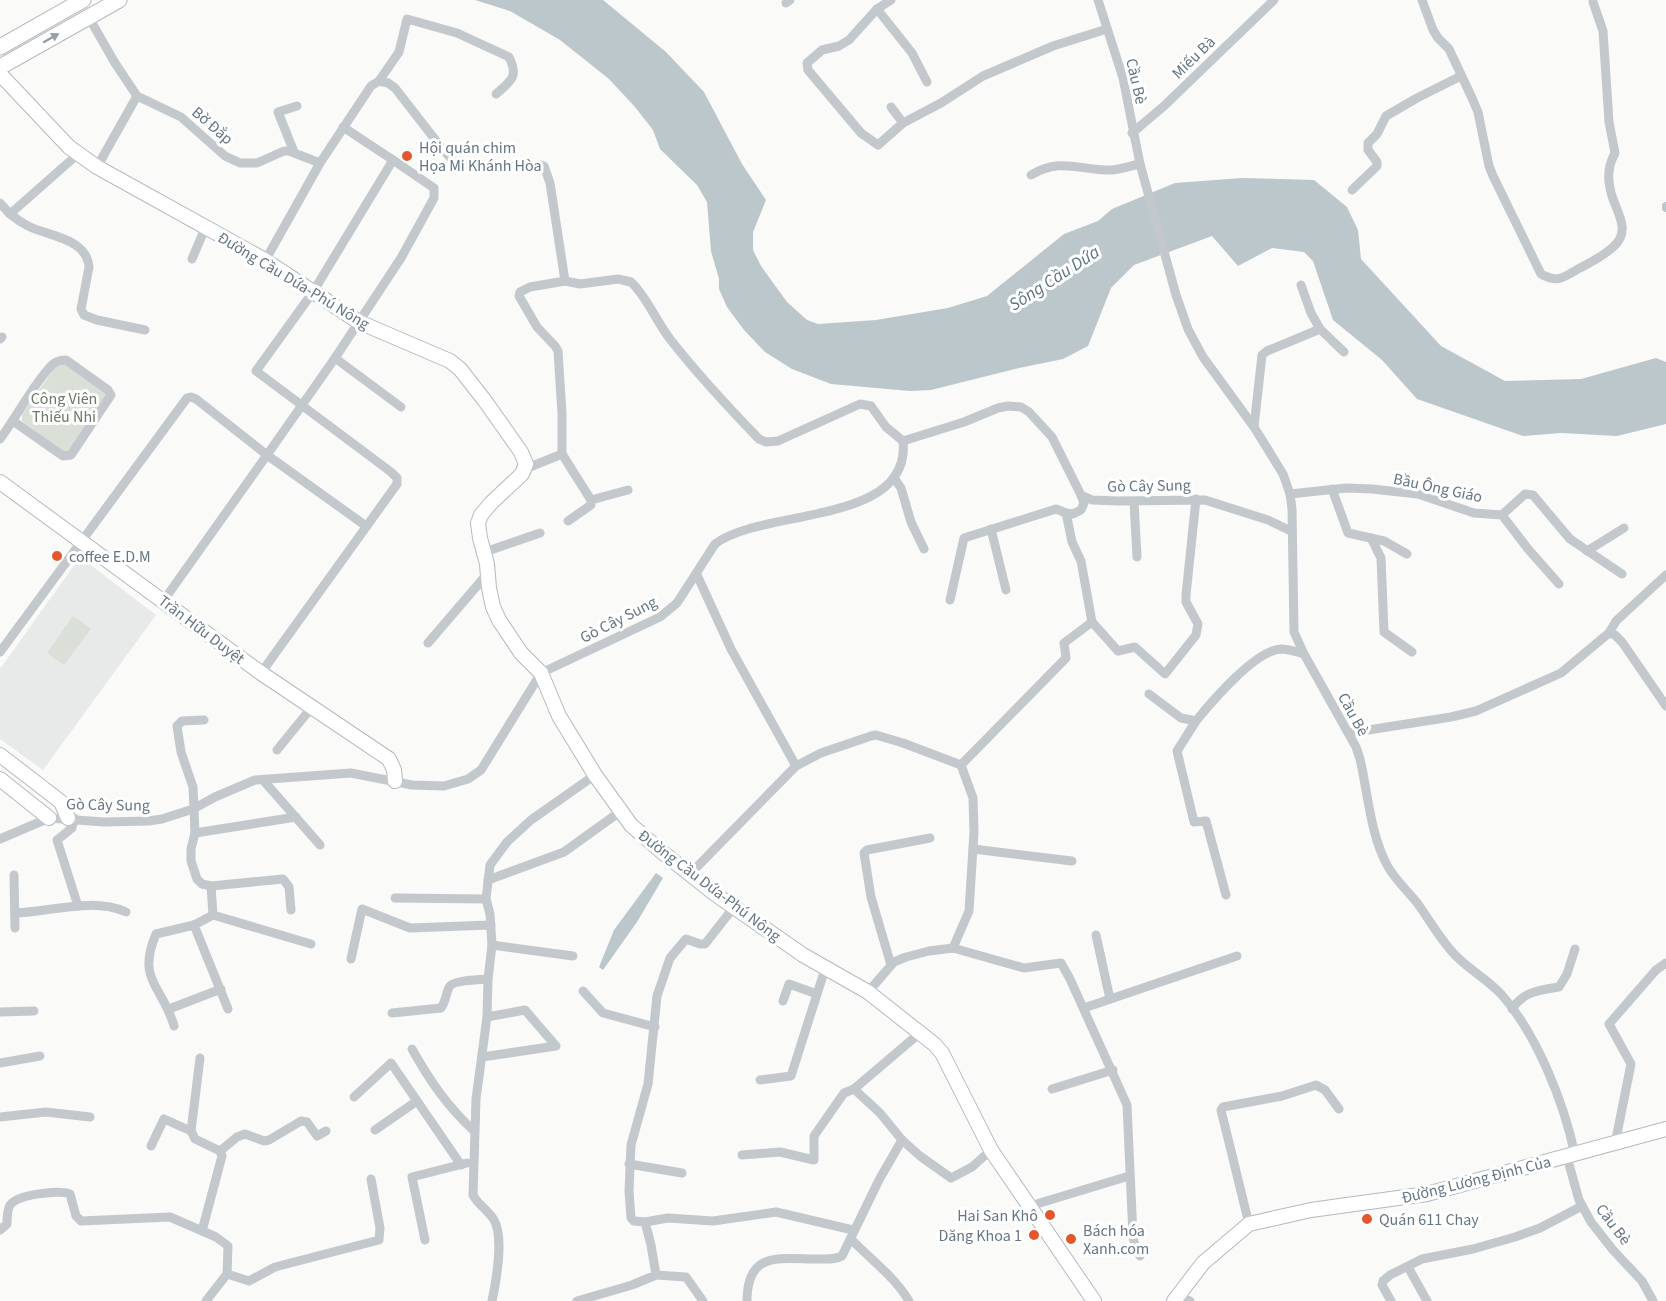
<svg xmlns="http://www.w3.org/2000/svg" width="1666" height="1301" viewBox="0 0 1666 1301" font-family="'Source Sans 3',sans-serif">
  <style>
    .built { fill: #e8e9e9 }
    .green { fill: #dadfd7 }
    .water { fill: #bbc7cb }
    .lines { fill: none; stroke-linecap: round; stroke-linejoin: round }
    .canal { stroke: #bbc7cb; stroke-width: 8 }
    .secondary-casing { stroke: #b3babf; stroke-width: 16 }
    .primary-casing { stroke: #b5babe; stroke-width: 17 }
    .street { stroke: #c3c8cc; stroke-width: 9 }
    .secondary { stroke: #fff; stroke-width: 14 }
    .primary { stroke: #fff; stroke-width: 15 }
    .oneway { fill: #939fa8 }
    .poi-dot { fill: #e4572e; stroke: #fff; stroke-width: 2 }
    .labels { text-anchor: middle; stroke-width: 6; stroke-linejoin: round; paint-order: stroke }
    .street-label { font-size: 16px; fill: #657683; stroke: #fff }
    .poi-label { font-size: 16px; fill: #657683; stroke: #fff; text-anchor: start }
    .park-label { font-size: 16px; fill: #687a64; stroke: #fff }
    .water-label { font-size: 18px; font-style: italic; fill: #60757c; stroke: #fff }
  </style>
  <rect width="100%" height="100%" fill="#fafaf8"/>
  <polygon class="built" points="80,557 156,615 43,770 0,739 0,669"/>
  <g class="green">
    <polygon points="64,364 107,394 69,452 64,453 22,421 22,414 56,366"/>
    <polygon points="73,616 91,629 64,665 47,653"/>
  </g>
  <g class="water">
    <polygon points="475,0 603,0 666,52 704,92 742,164 766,200 753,232 753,250 761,266 787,302 807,320 818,324 876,320 948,308 987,296 1064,234 1098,221 1112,209 1175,183 1242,178 1314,180 1347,207 1358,230 1361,259 1441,346 1505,381 1581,379 1656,358 1666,362 1666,424 1617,436 1561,433 1523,436 1417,399 1382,360 1333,320 1313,261 1304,252 1272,248 1238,266 1212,236 1134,265 1111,288 1088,346 1063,359 1019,368 931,390 910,391 831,384 792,369 765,352 744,330 727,307 719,289 719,279 711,251 707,202 697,185 660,149 653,130 635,107 609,79 560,40 510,11"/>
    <polygon points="656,873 663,878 637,922 603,970 599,967 614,930"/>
  </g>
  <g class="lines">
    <polyline class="canal" points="1666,206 1666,208"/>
    <defs>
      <g id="secondary">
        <polyline points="0,74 69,147 97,167 263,259 359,322 450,361 460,369 485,401 521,452 526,464 522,474 491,503 481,515 478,523 480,538 487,564 489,588 493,607 499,620 521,653 541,673 559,716 595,775 631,825 662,852 715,894 803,955 868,992 934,1044 942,1053 991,1150 1094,1301"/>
        <polyline points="0,482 261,673 389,759 394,770 395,781"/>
        <polyline points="0,755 61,802 68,818"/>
        <polyline points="0,779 49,818"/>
        <polyline points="1174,1301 1203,1263 1249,1224 1311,1210 1427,1194 1666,1129"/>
      </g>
      <g id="primary">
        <polyline points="0,47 83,0"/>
        <polyline points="0,67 119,0"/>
      </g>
    </defs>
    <use href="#secondary" class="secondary-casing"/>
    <use href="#primary" class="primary-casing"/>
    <g class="street">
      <polyline points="891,0 877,9 849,40 839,46 822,50 807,63 808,70 861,133 878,145 903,123 941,103 983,76 1053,46 1107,29"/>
      <path d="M 1098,0 L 1123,78 L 1140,164 L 1176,295 L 1188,329 L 1203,357 L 1254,427 L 1283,474 L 1290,494 L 1292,509 L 1294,632 L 1304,654 L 1356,747 L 1360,759 C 1368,793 1370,833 1387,865 C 1395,880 1408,891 1418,904 C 1430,921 1441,941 1456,956 C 1470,970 1488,980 1501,994 C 1537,1034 1564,1103 1575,1155"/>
      <path d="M 1422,0 L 1433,30 L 1438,38 L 1449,49 L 1472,98 L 1478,112 L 1489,166 L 1493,176 L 1541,274 C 1557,283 1563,278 1578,269 C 1590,263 1603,256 1613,247 C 1634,229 1613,209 1610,188 C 1607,175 1609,164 1615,153 L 1609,122 L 1603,31 L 1593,2"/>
      <polyline points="786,3 790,0"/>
      <polyline points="877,9 912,53 927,82"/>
      <polyline points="88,16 115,63 137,96 181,117 225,156 240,163 257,163 284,151 289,151 320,163 265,261"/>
      <path d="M 379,81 L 399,52 L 407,19 L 457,33 L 509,57 C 519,77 511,81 496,94"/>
      <polyline points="891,107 903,123"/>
      <polyline points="1132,133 1164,106 1274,0"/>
      <polyline points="294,152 278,112 297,106"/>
      <path d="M 320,163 L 371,86 L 379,81 L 388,83 L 395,88 L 444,151 L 456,163 L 487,168 L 540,165 L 544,166 L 550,183 L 565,281 L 580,284 L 618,279 L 631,282 C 647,297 656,321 670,339 C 698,375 728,407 759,439 L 766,442 L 778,441 L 860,404 L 871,406 L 886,427 L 903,441"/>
      <polyline points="97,167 137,96"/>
      <path d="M 1031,175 C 1059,158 1077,169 1106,170 C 1118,171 1128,166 1140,164"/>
      <polyline points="1352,190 1377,166 1377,162 1368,150 1368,143 1377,134 1386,116 1417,98 1461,76"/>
      <polyline points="0,203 10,214 78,154"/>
      <path d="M 10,214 C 16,219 22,223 30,227 C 50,236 87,239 89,267 L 81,309 L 84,315 L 97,320 L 145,330"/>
      <polyline points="192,259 206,226"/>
      <polyline points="1320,329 1344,352"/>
      <polyline points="0,339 2,337"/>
      <polyline points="335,358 401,407"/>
      <polyline points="1254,427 1262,355 1267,351 1320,329 1311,313 1301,285"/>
      <path d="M 0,439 C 16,418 35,381 53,364 C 57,361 61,360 66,360 L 108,390 L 111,395 L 71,455 L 63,456 L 13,421"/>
      <polyline points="562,454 591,500"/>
      <polyline points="525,469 562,454 562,414 558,351 555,346 537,327 519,296 520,292 530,287 565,281"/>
      <polyline points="894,478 901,488 911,522 924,549"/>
      <polyline points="1332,489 1348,533 1384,541 1407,554"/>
      <polyline points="1290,494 1346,488 1372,489 1418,494 1474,513 1502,515 1528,549 1559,584"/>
      <polyline points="1134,502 1137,557"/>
      <polyline points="1502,515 1525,494 1533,495 1570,539 1622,574"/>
      <polyline points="568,521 591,505 591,500 628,490"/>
      <polyline points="991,529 1006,590"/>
      <polyline points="1371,538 1381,558 1384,632 1412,652"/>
      <polyline points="1587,551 1624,528"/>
      <polyline points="485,552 540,533"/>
      <polyline points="697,575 731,649 796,766"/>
      <polyline points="164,600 267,455 366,526"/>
      <polyline points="950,600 964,538 1056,509 1066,513"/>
      <polyline points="1092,622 1118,651 1135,647 1165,674 1196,635 1198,624 1186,602 1186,595 1196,499"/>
      <polyline points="1609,633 1616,621 1666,575"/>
      <polyline points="428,643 488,573"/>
      <polyline points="0,652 187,398 191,397 196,399 267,455 335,358 401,258 434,198 434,188 393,160"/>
      <polyline points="261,673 397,484 397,478 391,472 256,371 313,292 393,160 343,127"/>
      <path d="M 1149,694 L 1181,718 L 1196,721 C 1212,701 1256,650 1281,649 C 1289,649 1297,652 1304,654"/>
      <polyline points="204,720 182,721 177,726 181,752 193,787 195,833 191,849 191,861 197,879 202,884 211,886 283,879 289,887 291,910"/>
      <polyline points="1196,721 1177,751 1194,822 1206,821 1226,895"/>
      <polyline points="1349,733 1451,717 1476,711 1561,673 1609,633 1615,635 1622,642 1666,706"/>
      <polyline points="277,750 312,707"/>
      <polyline points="961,765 1066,658 1064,643 1092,622 1081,561 1072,542 1066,513 1073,514 1081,510 1084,503 1081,495"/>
      <polyline points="263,780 320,845"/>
      <polyline points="74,818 72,828 57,840 78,906"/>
      <polyline points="195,833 296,817"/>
      <path d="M 0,839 L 49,818 L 104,822 L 149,821 L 162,819 L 193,809 L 215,797 L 255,780 L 351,773 L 412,785 L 444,786 L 468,779 L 481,770 L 541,673 L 660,617 L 677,603 L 715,544 C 761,508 912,526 903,441 L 964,422 L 998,408 L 1008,406 L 1021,407 L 1029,412 L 1052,437 L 1081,495 L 1092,500 L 1118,501 L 1205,500 L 1268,520 L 1291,531"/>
      <polyline points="973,849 1072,861"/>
      <polyline points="690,874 796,766 821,753 871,736 876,735 903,743 961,765 973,798 974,832 969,911 953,948"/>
      <polyline points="14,875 15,928"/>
      <polyline points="488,880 564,852 621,811"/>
      <polyline points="211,886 213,915 194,925 228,1009"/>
      <polyline points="395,898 486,899"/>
      <path d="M 15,913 C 51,912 92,897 126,912"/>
      <polyline points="213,915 311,944"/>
      <polyline points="1096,935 1110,999"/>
      <polyline points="492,945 573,956"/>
      <polyline points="351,959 362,909 410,928 491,925"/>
      <polyline points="891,965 871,897 864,853 867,850 930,838"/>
      <polyline points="583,991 603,1013 655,1027"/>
      <polyline points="868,992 894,962 906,957 929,951 953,948 1024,968 1061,963 1070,979 1127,1105 1133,1236 1135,1247 1140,1256"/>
      <polyline points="783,1001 789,984 817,994"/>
      <polyline points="1084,1008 1237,956"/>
      <polyline points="169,1009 221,989"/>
      <path d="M 1512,1009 C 1524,991 1540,990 1559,987 L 1567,974 L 1575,949"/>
      <polyline points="0,1012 34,1011"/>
      <path d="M 392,1013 L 441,1008 C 447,1000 445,993 450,986 C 454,980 480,980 488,979"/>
      <path d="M 174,1026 C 163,986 136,981 156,934 L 194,925"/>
      <path d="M 412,1049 C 430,1081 447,1106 474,1131"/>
      <polyline points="482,1057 556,1046 525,1010 487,1017"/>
      <polyline points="200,1058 191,1131 195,1139 220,1151"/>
      <polyline points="0,1063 40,1056"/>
      <polyline points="760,1080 791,1076 825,969"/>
      <polyline points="854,1089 880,1113 902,1140"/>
      <polyline points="1052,1089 1113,1070"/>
      <polyline points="354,1097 391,1063 461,1165"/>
      <polyline points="0,1117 46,1112 90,1117"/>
      <polyline points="375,1130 417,1101"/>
      <polyline points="1615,1144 1631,1064 1609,1024 1656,970 1666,963"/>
      <polyline points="151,1146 164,1119 191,1131"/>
      <polyline points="742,1155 780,1152 814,1160 814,1136 844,1093 854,1089 921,1032"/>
      <polyline points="1567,1157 1579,1200 1591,1222 1613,1250 1642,1281 1653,1301"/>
      <polyline points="629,1164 682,1173"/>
      <polyline points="1030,1206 1129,1176"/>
      <polyline points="645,1222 668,1218 713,1221 776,1212 853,1230"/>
      <polyline points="1249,1224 1221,1110 1223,1107 1282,1096 1316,1085 1325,1090 1339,1109"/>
      <path d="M 0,1230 L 7,1224 C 7,1218 7,1210 10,1205 C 18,1194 59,1190 70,1194 L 76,1216 L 81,1221 L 170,1217 L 216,1237 L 228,1246 L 227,1274 L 206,1301"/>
      <polyline points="202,1231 222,1156 220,1151 237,1137 245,1134 264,1141 269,1140 301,1121 307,1122 317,1136 326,1131"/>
      <path d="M 851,1239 C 870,1259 895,1277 909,1301"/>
      <polyline points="425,1240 412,1177 467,1163"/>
      <polyline points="1408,1267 1427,1301"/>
      <polyline points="227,1274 249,1281 275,1267 379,1240 380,1228 371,1179"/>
      <polyline points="656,1275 686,1277 703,1301"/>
      <polyline points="1177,1297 1190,1301"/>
      <path d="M 492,1301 C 496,1282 504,1237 494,1220 C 488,1210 478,1205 473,1195 L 476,1099 L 487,1017 L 488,979 L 492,945 L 490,914 L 486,899 L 490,865 L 507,842 L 531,820 L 595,775"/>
      <polyline points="577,1301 632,1285 656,1275 651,1245 645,1222 634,1221 631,1218 629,1191 631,1145 648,1084 657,996 670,958 686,939 700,944 705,944 734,907"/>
      <path d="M 747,1301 C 747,1250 780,1259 818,1259 C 826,1259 835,1260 842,1256 L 879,1180 L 902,1140 L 920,1156 L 951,1178 L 972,1167 L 991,1150"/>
      <polyline points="1391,1301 1382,1285 1383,1281 1390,1275 1422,1259 1473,1249 1515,1237 1540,1228 1582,1206"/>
    </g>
    <use href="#secondary" class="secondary"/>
    <use href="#primary" class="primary"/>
  </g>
  <defs><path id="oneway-solid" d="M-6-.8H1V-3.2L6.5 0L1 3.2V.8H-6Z" transform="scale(1.5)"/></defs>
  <use class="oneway" href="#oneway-solid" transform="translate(51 38) rotate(-30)"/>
  <g class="poi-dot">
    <circle cx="407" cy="156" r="6"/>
    <circle cx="57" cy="556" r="6"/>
    <circle cx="1050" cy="1215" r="6"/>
    <circle cx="1367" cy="1219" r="6"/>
    <circle cx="1034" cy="1235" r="6"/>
    <circle cx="1071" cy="1239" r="6"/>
  </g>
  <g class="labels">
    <g class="street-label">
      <text transform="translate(1193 57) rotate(-44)" y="6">Miếu Bà</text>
      <text transform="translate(1137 81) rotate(77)" y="6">Cầu Bè</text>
      <text transform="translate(213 125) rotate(41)" y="6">Bờ Đắp</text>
      <text transform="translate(294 280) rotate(31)" y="6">Đường Cầu Dứa-Phú Nông</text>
      <text transform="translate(1149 485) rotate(-1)" y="6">Gò Cây Sung</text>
      <text transform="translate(1438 487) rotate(12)" y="6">Bầu Ông Giáo</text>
      <text transform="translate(618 619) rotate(-27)" y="6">Gò Cây Sung</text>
      <text transform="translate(202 629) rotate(37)" y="6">Trần Hữu Duyệt</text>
      <text transform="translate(1354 714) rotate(61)" y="6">Cầu Bè</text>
      <text transform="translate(108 804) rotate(1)" y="6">Gò Cây Sung</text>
      <text transform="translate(710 885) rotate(37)" y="6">Đường Cầu Dứa-Phú Nông</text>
      <text transform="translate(1476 1179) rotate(-14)" y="6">Đường Lương Định Của</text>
      <text transform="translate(1614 1224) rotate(53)" y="6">Cầu Bè</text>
    </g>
    <g class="poi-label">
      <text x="419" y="153">Hội quán chim<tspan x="419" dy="18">Họa Mi Khánh Hòa</tspan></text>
      <text x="69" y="562">coffee E.D.M</text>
      <text x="1038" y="1221" text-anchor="end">Hai San Khô</text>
      <text x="1379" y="1225">Quán 611 Chay</text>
      <text x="1083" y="1236">Bách hóa<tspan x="1083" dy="18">Xanh.com</tspan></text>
      <text x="1022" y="1241" text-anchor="end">Dăng Khoa 1</text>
    </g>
    <g class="park-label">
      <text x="64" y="404">Công Viên<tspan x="64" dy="18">Thiếu Nhi</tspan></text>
    </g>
    <g class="water-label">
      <text transform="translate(1054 278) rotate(-33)" y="6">Sông Cầu Dứa</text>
    </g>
  </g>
</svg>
